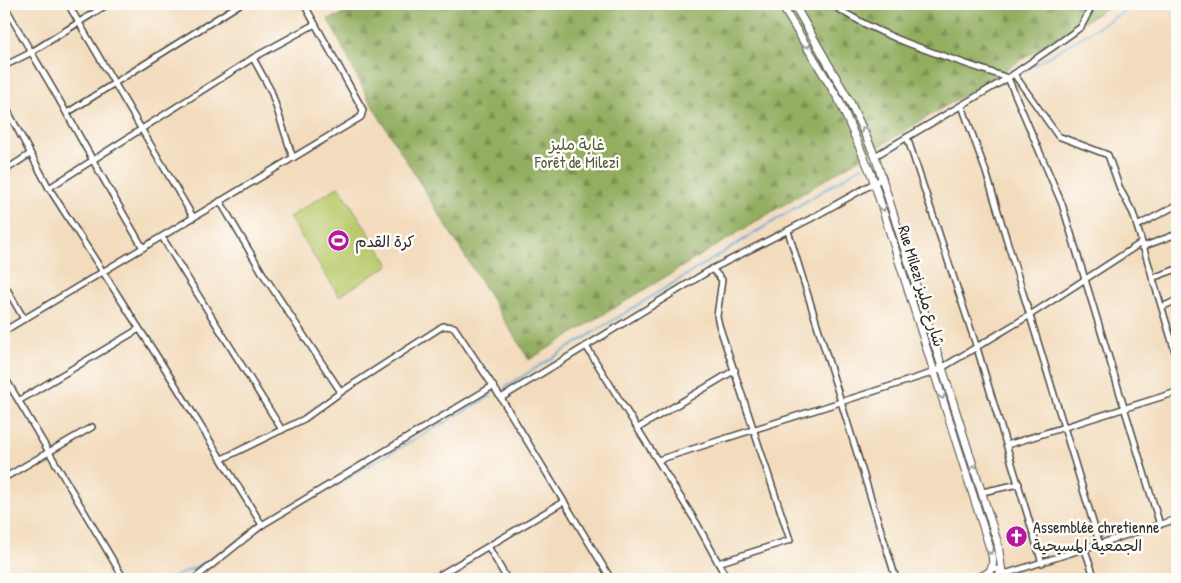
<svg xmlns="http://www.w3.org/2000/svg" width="1181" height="583" viewBox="0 0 1181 583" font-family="'Patrick Hand','Playpen Sans Arabic',sans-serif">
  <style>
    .forest { fill: url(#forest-firs); stroke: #5f6c46 }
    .garden { fill: #baca6d; stroke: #727a4c }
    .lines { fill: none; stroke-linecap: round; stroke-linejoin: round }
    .stream { stroke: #64a9d9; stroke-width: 2 }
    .street-casing { stroke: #494641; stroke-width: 8 }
    .secondary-casing { stroke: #494641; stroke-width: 9 }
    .street { stroke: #fff; stroke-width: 5 }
    .secondary { stroke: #fff; stroke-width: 7 }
    .oneway { stroke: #a0a0a0 }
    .labels { text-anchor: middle; stroke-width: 5; stroke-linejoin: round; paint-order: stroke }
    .park-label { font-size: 16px; fill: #565b3f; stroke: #fdfcf7 }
    .poi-label { font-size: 16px; fill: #2b2b2b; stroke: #fdfcf7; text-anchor: start }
    .street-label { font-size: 16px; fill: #2b2b2b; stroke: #fdfcf7 }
  </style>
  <defs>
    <pattern id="forest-firs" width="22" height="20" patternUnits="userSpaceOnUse" patternTransform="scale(1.25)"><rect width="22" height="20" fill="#93ae60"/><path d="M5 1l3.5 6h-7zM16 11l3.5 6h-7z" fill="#788e4f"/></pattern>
  </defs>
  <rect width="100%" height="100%" fill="#fdfcf7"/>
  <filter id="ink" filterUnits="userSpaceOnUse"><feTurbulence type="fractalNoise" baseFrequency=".02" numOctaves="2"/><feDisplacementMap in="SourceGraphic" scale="10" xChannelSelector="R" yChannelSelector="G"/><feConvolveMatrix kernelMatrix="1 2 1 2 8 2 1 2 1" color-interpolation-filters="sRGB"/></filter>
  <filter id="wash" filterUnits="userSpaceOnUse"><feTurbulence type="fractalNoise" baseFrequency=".0096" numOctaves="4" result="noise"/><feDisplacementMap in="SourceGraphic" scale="20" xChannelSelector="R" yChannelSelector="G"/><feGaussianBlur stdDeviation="1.12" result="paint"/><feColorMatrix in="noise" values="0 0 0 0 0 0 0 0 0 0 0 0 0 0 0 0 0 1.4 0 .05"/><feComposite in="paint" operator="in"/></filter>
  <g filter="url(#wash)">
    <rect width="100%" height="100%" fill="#f3dcbd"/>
    <polygon class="forest" points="379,4 1113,4 529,360 370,102 328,19"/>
    <polygon class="garden" points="339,186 389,265 339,296 289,217"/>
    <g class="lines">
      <g class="stream">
        <polyline points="1019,74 1137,4"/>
        <polyline points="881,156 904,142"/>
        <polyline points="505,387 863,166"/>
        <polyline points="334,485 491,396"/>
        <polyline points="170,579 208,561 237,542"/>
      </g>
    </g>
  </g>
  <g filter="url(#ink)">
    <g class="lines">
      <defs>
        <g id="street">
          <path d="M 4,4 C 24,42 47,77 67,114 C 92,159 117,203 143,248"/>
          <polyline points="68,4 193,217"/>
          <path d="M 831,4 C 884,40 948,57 1008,78 L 1062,204 L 1160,525"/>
          <polyline points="253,58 271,91 293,158"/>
          <polyline points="4,66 30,53 108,4"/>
          <polyline points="1014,74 1058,136 1108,155 1120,189 1133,213 1177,358"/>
          <polyline points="4,104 49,188 171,378 262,525"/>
          <polyline points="962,106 986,172 1100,545"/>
          <polyline points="67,113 240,4"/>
          <polyline points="907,137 977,348 1042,563"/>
          <polyline points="875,156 1008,78 1056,45 1081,27 1093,4"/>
          <polyline points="4,171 30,154"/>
          <polyline points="49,188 253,58 315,24"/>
          <polyline points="220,201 263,274 341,392"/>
          <polyline points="1137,226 1177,205"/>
          <polyline points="788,231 896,579"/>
          <polyline points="162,237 282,430"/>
          <polyline points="1142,247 1177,234"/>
          <polyline points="712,269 722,280 717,316 719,325 790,540 718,563"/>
          <polyline points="1152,278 1177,269"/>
          <polyline points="4,284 24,319"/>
          <polyline points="1162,307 1177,300"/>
          <polyline points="4,331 361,117 363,110 304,4"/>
          <polyline points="586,346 696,522 727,579"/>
          <polyline points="4,376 124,579"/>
          <polyline points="501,398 712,269 810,219 883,178"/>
          <polyline points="20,400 139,329"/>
          <polyline points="638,428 735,370"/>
          <polyline points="1007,445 1177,392"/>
          <polyline points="222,459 304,419 341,392 443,326 454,327 501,398 611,579"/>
          <polyline points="658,460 935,372 1030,315 1141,243"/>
          <polyline points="4,478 92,427"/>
          <polyline points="982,492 1019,484"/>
          <polyline points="489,548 507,579"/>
          <polyline points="1085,550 1095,579"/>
          <polyline points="993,568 1008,573 1177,519"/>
          <polyline points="194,579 262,525 493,386"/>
          <polyline points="433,579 563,502"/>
        </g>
        <g id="secondary">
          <path d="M 781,4 L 839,100 L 872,176 L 992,555 C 995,572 988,574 973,579"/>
          <polyline points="794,4 850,102 875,156 998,544 1002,572 995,579"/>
        </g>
      </defs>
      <use href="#street" class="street-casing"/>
      <use href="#secondary" class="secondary-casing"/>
      <use href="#street" class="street"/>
      <use href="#secondary" class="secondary"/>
    </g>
    <defs><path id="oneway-chevron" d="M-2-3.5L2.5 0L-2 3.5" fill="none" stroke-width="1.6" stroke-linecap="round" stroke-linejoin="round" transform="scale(1.25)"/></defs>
    <g class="oneway">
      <use href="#oneway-chevron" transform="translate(807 45) rotate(57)"/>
      <use href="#oneway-chevron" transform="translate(864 130) rotate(-116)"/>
      <use href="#oneway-chevron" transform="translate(883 208) rotate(71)"/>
      <use href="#oneway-chevron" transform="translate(942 396) rotate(73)"/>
      <use href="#oneway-chevron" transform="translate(974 468) rotate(-108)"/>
      <use href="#oneway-chevron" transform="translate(990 551) rotate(75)"/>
    </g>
  </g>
  <defs>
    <symbol id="stadium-disc" viewBox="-11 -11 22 22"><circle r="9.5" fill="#b5179e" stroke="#fdfcf7"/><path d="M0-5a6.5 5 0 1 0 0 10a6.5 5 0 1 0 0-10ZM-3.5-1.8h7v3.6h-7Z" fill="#fff"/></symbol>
    <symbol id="church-disc" viewBox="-11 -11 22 22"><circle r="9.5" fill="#b5179e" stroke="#fdfcf7"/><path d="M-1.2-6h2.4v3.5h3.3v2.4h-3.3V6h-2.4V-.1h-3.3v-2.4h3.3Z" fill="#fff"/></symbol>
  </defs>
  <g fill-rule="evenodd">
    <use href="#stadium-disc" x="326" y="228" width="25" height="25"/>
    <use href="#church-disc" x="1004" y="524" width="25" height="25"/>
  </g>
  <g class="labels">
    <g class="park-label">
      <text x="577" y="150">غابة مليز<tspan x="577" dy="18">Forêt de Milezi</tspan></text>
    </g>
    <g class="poi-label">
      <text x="355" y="247">كرة القدم</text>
      <text x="1033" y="533">Assemblée chretienne<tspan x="1033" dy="18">الجمعية المسيحية</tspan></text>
    </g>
    <g class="street-label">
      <text transform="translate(922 286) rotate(73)" y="6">Rue Milezi شارع مليز</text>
    </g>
  </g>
  <rect width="1181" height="583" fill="none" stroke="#fdfcf7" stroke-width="20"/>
</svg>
